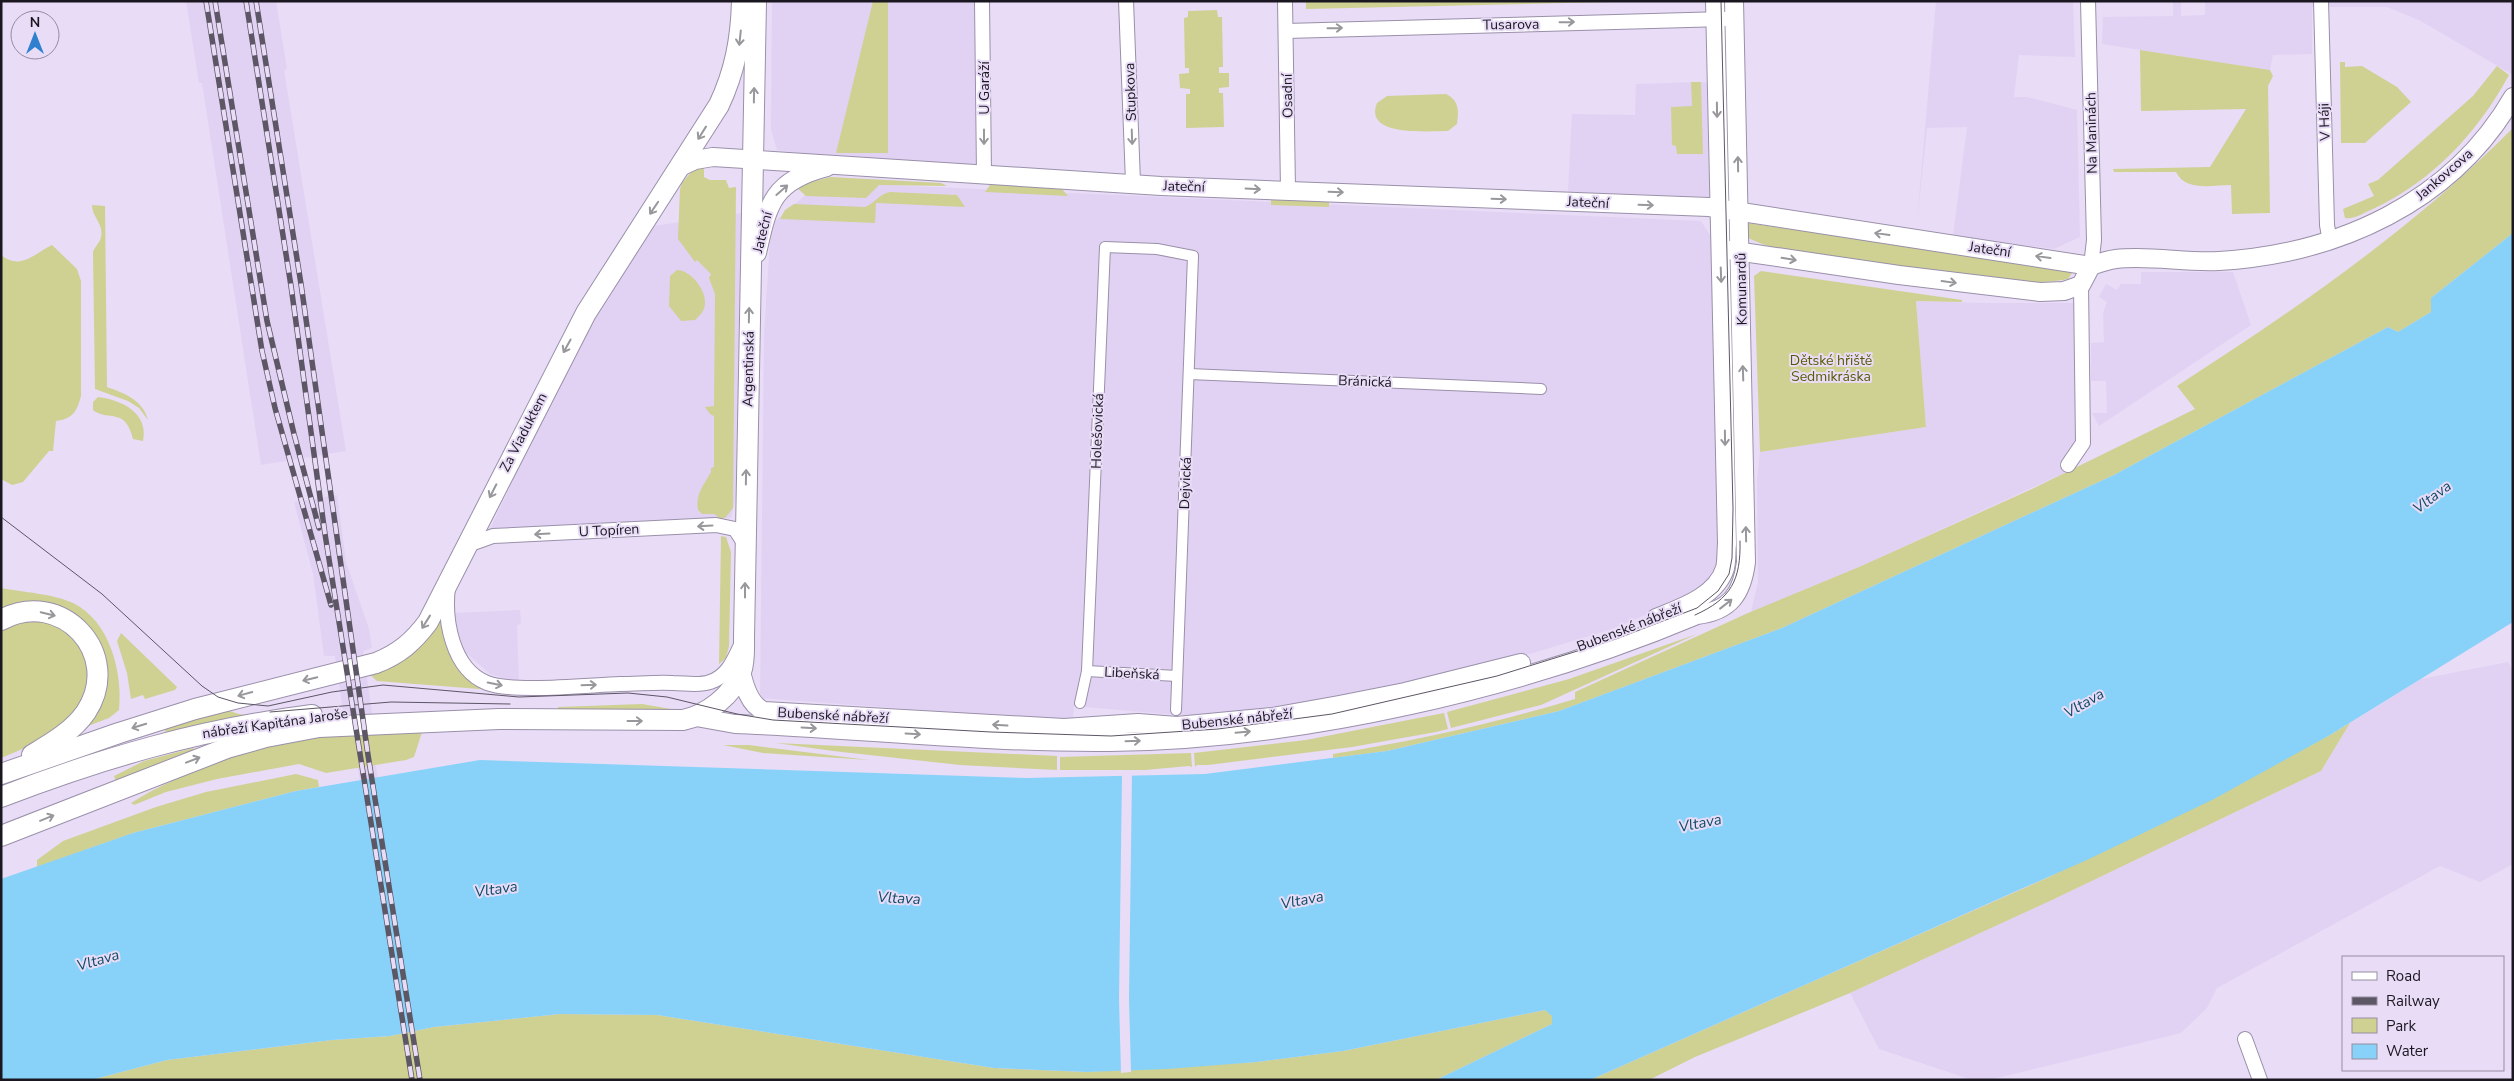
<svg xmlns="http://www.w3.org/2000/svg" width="2514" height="1081" viewBox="0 0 2514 1081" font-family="'Nunito Sans',sans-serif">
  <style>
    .built { fill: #e1d2f4 }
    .green { fill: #ced192 }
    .water { fill: #88d2f9 }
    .pier { fill: #e8dcf7 }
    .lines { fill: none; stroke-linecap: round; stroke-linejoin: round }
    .pedestrian-casing { stroke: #9a90a9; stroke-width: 12 }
    .minor-casing { stroke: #9a90a9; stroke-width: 16 }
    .tertiary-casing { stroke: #9a90a9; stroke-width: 20 }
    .secondary-casing { stroke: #9a90a9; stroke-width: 22 }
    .pedestrian { stroke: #fff; stroke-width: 10 }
    .minor { stroke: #fff; stroke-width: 14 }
    .tertiary { stroke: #fff; stroke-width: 18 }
    .secondary { stroke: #fff; stroke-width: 20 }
    .tram { stroke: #5d5665; stroke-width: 1 }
    .rail-casing { stroke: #5d5665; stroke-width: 5.5 }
    .rail { stroke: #e8dcf7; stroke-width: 4; stroke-dasharray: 11; stroke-linecap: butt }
    .oneway { stroke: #98979b }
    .labels { text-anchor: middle; stroke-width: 4; stroke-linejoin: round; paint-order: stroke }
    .street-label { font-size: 14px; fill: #1b1720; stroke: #e8dcf7 }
    .park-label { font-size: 14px; fill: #595a04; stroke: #e8dcf7 }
    .water-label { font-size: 15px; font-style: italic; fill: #0e4b65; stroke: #e8dcf7 }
  </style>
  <rect width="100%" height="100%" fill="#e8dcf7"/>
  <g class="built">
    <polygon points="186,1 276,1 287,69 284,70 346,451 261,465 202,83 199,83"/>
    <polygon points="772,1 974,1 976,166 836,158 777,150 771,129"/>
    <polygon points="1936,1 2073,1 2075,57 2019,55 2014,97 2027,97 2077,110 2080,237 2054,249 1953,236 1967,127 1927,128 1917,223"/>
    <polygon points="2173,1 2181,1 2181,16 2205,15 2205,1 2513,1 2513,75 2419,20 2387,7 2312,7 2312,54 2273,55 2270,70 2102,44 2103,17 2173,16"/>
    <polygon points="1701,82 1712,83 1712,197 1568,192 1572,114 1635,115 1636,84"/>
    <polygon points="846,183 1701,221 1712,238 1720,532 1714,576 1699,593 1609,630 1477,670 1405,687 1248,713 1188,716 1074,706 1073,721 760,698 764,335 771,225 809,192"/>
    <polygon points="742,213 737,493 731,518 509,531 490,529 570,359 653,226"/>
    <polygon points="2141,272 2233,272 2251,325 2099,426 2092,413 2107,413 2106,381 2091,381 2091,343 2104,342 2103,313 2107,302 2099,297 2106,284 2117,290 2121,284 2141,284"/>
    <polygon points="1916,301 1983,303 2074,303 2077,467 1859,567 1751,612 1758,582 1757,480 1760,452 1926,427"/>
    <polygon points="337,495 346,562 369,629 372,648 363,651 378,753 374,754 420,1045 407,1080 356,757 347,738 335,656 324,656 313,574 294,502"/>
    <polygon points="520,610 521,623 517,626 519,683 490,674 465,652 456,634 454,613"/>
    <polygon points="2508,662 2513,672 2513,864 2480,882 2440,866 2217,988 2207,1008 2181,1033 1989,1080 1972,1080 1879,1049 1850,993 2052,900 2321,771 2350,723 2421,679"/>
  </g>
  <g class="green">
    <polygon points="873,1 888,1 888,153 836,153"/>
    <polygon points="1306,1 1653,1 1306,9"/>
    <polygon points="1217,10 1218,17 1222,17 1223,67 1219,67 1219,73 1229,73 1229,87 1219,88 1219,93 1223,93 1224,127 1186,128 1186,94 1190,94 1190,89 1180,88 1179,74 1189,73 1189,68 1185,68 1184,18 1188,17 1188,11"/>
    <path d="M 2140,50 L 2270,70 L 2273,76 L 2268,86 L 2270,213 L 2232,214 L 2231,185 C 2212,185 2186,192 2176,172 L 2114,172 L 2113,169 L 2210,167 L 2246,109 L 2141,111 Z"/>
    <polygon points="2340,62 2345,62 2345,67 2362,66 2397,87 2411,102 2365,143 2341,143"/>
    <path d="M 2497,66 L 2509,75 C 2478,132 2433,181 2373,209 C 2365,212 2354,220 2345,218 L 2343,209 L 2374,196 L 2368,184 L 2378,180 L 2473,96 Z"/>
    <polygon points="1691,82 1701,82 1703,154 1677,154 1676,146 1672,145 1671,107 1692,106"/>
    <path d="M 1446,94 C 1459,100 1459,111 1457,124 L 1448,131 C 1428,131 1363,137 1377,103 L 1387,96 Z"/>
    <path d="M 2513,128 L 2513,233 L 2431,298 L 2431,312 L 2398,332 L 2388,327 L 2114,475 L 1782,628 L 1559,711 L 1387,751 L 1333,758 L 1333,754 C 1415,741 1496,723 1575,699 L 1575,692 L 1748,613 L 1859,567 L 2032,489 L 2195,409 L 2177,386 C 2295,310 2414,228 2513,128 Z"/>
    <path d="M 704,167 L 704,177 L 710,180 L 726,180 L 729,188 L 736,187 L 733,508 L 726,517 L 721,519 L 714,514 L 702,514 L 698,510 C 695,494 704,485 711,472 L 711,468 L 714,467 L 714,416 L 710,414 L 705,407 L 714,406 L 715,294 L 709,278 L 711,274 L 697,260 L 695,262 L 678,239 L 680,189 L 682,183 L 692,171 Z"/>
    <polygon points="831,177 941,183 947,186 879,185 866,198 806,196 795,186"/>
    <polygon points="995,184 1061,188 1068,196 985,192 990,185"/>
    <path d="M 890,192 L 957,195 L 965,207 L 876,203 L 875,223 L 780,219 L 785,210 L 794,204 L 865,207 C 874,204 879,194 890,192 Z"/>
    <polygon points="1271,197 1329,199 1329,207 1271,205"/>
    <path d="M 92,205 L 105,206 L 107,387 C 124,393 143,400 148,420 L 139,408 L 128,401 L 95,389 L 93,252 C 95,246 100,243 101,237 C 104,224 92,217 92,205 Z"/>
    <path d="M 1748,223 L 2071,270 L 2072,273 L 2068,279 C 2010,290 1933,272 1874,263 C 1832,257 1782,256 1744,236 L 1744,226 Z"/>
    <path d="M 52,245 L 77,269 L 81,281 L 81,396 C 77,411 73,419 56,421 L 53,451 L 49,451 L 23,482 L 12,485 L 1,479 L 1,255 C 21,271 35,253 52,245 Z"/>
    <path d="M 677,270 C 690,270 706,289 705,303 C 705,311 700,315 695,320 L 681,321 L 669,306 L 670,276 Z"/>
    <polygon points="1761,271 1962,300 1962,302 1916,301 1926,427 1760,452 1754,276"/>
    <path d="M 98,397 C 122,400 149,413 143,441 L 133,439 C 125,406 108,422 93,410 L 93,402 Z"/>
    <polygon points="721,536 726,537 731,552 729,646 726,658 719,664"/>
    <path d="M 1,588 C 22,592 54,594 73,603 C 110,621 123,673 119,710 L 109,718 L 88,726 C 98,710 107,696 107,676 C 109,624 48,583 1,609 Z"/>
    <path d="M 34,619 C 41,621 50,622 57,625 C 61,627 65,632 69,635 C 99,660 89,700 62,725 C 45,741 22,749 1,758 L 1,630 L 8,625 Z"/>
    <polygon points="438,622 443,622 447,644 492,690 377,681 367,672 406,659 417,649"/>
    <polygon points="121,633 177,687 175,690 145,699 143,695 131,699 127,673 117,641"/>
    <polygon points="1697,634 1541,705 1451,728 1447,712 1569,679"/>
    <polygon points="642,704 677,710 657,712 558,709 558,707"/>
    <polygon points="220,708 239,714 256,716 168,737 163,726"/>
    <polygon points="1444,713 1448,729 1436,732 1352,747 1208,765 1197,765 1195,767 1194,753 1306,740"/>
    <polygon points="2350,723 2321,771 2052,900 1850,993 1695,1057 1649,1080 1590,1080 2049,877 2330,735"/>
    <path d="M 423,729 L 414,757 L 406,760 L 326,773 L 299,764 L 217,779 L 166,792 L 134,805 L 131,803 C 175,775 257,744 309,738 C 347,733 385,732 423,729 Z"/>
    <polygon points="776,743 1057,756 1057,770 960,765 833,751"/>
    <polygon points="723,745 749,745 869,760 763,753"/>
    <polygon points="193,748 196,755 117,785 114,776 144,761"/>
    <polygon points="1191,753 1192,767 1189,766 1145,770 1060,770 1060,757"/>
    <polygon points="296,774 318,780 319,787 296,791 133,833 37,867 37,860 63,841 156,807 206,792"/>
    <polygon points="1545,1010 1553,1016 1552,1024 1436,1080 91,1080 167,1060 332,1040 390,1036 434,1027 560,1014 657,1015 994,1068 1087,1072 1257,1062 1343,1051"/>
  </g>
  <polygon class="water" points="2513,233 2513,622 2330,735 2214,799 2089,859 1590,1080 1436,1080 1552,1024 1552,1016 1545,1010 1343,1051 1257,1062 1167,1069 1087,1072 994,1068 657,1015 560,1014 434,1027 390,1036 332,1040 167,1060 91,1080 1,1080 1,879 133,833 296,791 480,760 1027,778 1205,774 1387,751 1559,711 1782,628 2114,475 2388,327 2398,332 2431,312 2431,298"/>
  <polygon class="pier" points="1122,773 1132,773 1129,999 1131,1072 1121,1073 1119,999"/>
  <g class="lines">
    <defs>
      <g id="pedestrian">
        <polyline points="1189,374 1541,389"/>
        <polyline points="1087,671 1177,676"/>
        <polyline points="1080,703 1087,671 1105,247 1157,249 1193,256 1176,710"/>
      </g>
      <g id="minor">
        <polyline points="982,1 984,175"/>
        <polyline points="1126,1 1133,182"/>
        <polyline points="1285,1 1288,190"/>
        <polyline points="2088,1 2094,240 2091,266"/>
        <polyline points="2321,1 2327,225 2330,242"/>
        <polyline points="1286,31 1725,19"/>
        <polyline points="2068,465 2083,443 2081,285"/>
        <polyline points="465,546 493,536 716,525 735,529 745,544"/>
        <path d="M 448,587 C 444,620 452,669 487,683 C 513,693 589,685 620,684 C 637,684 655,682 673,683 C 685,683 699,686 710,682 C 727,677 734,660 741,645"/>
        <polyline points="2245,1039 2260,1080"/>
      </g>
      <g id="tertiary">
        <path d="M 680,167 L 695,160 L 713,157 L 1161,186 L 1709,207 L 2091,266 C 2099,263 2108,260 2116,259 C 2149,255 2186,263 2219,261 C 2337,254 2452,203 2513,97"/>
        <polyline points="1729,250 1899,275 2040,292 2064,291 2081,285 2091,266"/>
        <path d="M 757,253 C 768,204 772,181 827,167"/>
        <path d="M 1656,618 C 1681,608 1717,596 1725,568 C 1727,560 1726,552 1727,544 L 1715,1"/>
        <path d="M 741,671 C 744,685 749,705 764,711 L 1064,728 L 1138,723 L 1177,726 L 1272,717 L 1339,705 L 1405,692 L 1521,663"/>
        <path d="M 696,717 L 735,724 C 859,729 984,743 1109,742 C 1300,740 1521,689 1697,615 C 1730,611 1742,594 1746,562 L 1734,1"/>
      </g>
      <g id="secondary">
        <path d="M 1,620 C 61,587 124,654 86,712 C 73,731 52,743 32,755"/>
        <path d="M 1,774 L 119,733 L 195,709 L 376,663 C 399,654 413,642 428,622 L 586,313 L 719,105 C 735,71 741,39 742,1"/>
        <path d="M 1,797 C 105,757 202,729 312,715"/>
        <path d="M 1,836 L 227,748 L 266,737 L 319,727 L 499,719 L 683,720 C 707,715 733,695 741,672 C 745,661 744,648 744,637 L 756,1"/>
      </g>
    </defs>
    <use href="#pedestrian" class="pedestrian-casing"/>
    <use href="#minor" class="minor-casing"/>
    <use href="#tertiary" class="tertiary-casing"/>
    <use href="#secondary" class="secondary-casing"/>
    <use href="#pedestrian" class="pedestrian"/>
    <use href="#minor" class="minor"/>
    <use href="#tertiary" class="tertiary"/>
    <use href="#secondary" class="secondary"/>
    <g class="tram">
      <polyline points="1,517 102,594 202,686 218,697 238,703 268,706 332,692 383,685 519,697 628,693 667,697 737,714 773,720 991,732 1111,736 1218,729 1332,714 1497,676 1616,639 1697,608 1718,591 1729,574 1732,558 1733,509 1721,1"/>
      <path d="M 1695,615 C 1731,599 1741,580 1740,541"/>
      <polyline points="270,712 391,702 510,704"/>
    </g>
    <defs>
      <g id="rail">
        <polyline points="206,1 262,351 275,408 331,605"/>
        <polyline points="215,1 267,321 294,434 319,528"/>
        <polyline points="246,1 291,286 325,534 412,1080"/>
        <polyline points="256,1 301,284 368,755 420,1080"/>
      </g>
    </defs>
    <use href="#rail" class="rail-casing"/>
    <use href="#rail" class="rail"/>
  </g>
  <defs><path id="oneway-shaft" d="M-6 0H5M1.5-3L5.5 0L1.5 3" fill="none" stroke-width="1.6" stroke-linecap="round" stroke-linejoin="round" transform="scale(1.25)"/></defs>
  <g class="oneway">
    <use href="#oneway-shaft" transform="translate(1567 22) rotate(-1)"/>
    <use href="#oneway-shaft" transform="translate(1335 28) rotate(-1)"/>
    <use href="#oneway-shaft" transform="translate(740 38) rotate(96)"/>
    <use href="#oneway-shaft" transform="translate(754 95) rotate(-89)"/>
    <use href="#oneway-shaft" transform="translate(1717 110) rotate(89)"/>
    <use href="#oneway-shaft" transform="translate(702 133) rotate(122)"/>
    <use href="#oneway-shaft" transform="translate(984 137) rotate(90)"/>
    <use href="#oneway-shaft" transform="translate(1132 137) rotate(88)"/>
    <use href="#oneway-shaft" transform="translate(1738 164) rotate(-91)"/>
    <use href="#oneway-shaft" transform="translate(1253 189) rotate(3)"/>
    <use href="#oneway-shaft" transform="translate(782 190) rotate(-41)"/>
    <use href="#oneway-shaft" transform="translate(1336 192) rotate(2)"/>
    <use href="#oneway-shaft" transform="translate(1499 199) rotate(2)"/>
    <use href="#oneway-shaft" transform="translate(1646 205) rotate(2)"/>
    <use href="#oneway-shaft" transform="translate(654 208) rotate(124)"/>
    <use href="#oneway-shaft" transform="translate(1882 234) rotate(-172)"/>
    <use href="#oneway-shaft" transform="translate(2043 257) rotate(-172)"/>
    <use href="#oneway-shaft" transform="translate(1789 259) rotate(9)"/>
    <use href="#oneway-shaft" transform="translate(1721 275) rotate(88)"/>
    <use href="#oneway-shaft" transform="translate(1949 282) rotate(8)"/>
    <use href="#oneway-shaft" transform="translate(749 315) rotate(-89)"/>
    <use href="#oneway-shaft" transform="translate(567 346) rotate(119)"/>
    <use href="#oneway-shaft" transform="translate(1743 373) rotate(-92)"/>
    <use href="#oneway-shaft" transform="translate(1725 438) rotate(89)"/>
    <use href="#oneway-shaft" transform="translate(746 477) rotate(-89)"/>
    <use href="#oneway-shaft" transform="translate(493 491) rotate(117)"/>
    <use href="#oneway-shaft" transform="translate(705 526) rotate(177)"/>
    <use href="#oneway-shaft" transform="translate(542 534) rotate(177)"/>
    <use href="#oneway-shaft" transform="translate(1746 534) rotate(-91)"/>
    <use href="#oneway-shaft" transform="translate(745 590) rotate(-90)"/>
    <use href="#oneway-shaft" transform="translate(1726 604) rotate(-38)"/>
    <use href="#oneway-shaft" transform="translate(48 614) rotate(14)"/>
    <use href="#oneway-shaft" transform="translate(426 622) rotate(122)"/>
    <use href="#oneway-shaft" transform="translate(310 679) rotate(167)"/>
    <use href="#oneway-shaft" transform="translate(495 684) rotate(12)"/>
    <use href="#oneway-shaft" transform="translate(589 685) rotate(-2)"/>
    <use href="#oneway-shaft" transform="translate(245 694) rotate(165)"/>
    <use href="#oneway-shaft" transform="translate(635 721)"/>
    <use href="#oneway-shaft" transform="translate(1000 725) rotate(-177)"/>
    <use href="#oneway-shaft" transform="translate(139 726) rotate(163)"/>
    <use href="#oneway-shaft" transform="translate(809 728) rotate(3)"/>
    <use href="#oneway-shaft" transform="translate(1243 732) rotate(-5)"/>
    <use href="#oneway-shaft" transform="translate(913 734) rotate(3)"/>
    <use href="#oneway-shaft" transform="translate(1133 741) rotate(-2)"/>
    <use href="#oneway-shaft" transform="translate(193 760) rotate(-21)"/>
    <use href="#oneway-shaft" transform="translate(47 818) rotate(-22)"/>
  </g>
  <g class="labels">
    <g class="street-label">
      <text transform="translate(1511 24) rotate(-1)" y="5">Tusarova</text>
      <text transform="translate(984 88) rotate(-90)" y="5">U Garáží</text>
      <text transform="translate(1130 92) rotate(-92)" y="5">Stupkova</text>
      <text transform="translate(1287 96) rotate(-91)" y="5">Osadní</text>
      <text transform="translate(2324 122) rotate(-92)" y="5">V Háji</text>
      <text transform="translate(2091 133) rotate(-91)" y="5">Na Maninách</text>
      <text transform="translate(2444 174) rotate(-41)" y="5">Jankovcova</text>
      <text transform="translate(1184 186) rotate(2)" y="5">Jateční</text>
      <text transform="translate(1588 202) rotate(3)" y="5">Jateční</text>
      <text transform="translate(762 232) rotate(-76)" y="5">Jateční</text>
      <text transform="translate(1990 249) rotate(8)" y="5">Jateční</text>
      <text transform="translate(1741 289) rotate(-91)" y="5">Komunardů</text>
      <text transform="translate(748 369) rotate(-89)" y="5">Argentinská</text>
      <text transform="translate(1365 381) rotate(2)" y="5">Bránická</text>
      <text transform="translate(1097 431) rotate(-88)" y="5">Holešovická</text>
      <text transform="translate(523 432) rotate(-63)" y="5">Za Viaduktem</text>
      <text transform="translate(1185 483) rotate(-88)" y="5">Dejvická</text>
      <text transform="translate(609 530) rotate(-3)" y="5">U Topíren</text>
      <text transform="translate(1629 627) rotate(-21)" y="5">Bubenské nábřeží</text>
      <text transform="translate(1132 673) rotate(3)" y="5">Libeňská</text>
      <text transform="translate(833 715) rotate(3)" y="5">Bubenské nábřeží</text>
      <text transform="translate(1237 719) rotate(-6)" y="5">Bubenské nábřeží</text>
      <text transform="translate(275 723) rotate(-8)" y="5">nábřeží Kapitána Jaroše</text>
    </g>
    <g class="park-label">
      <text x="1831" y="365">Dětské hřiště<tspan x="1831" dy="16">Sedmikráska</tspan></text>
    </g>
    <g class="water-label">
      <text transform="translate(2432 497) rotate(-37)" y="5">Vltava</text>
      <text transform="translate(2084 703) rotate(-30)" y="5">Vltava</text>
      <text transform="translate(1700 823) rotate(-11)" y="5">Vltava</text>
      <text transform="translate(496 889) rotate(-8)" y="5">Vltava</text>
      <text transform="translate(899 898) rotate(3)" y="5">Vltava</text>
      <text transform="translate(1302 900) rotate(-11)" y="5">Vltava</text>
      <text transform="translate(98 960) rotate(-16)" y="5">Vltava</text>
    </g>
  </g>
  <rect width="2514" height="1081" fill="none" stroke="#1b1720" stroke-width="5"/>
  <rect x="2342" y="956" width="162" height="115" fill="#e8dcf7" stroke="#968da1"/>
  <rect x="2352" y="972" width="25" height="8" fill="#ffffff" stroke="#968da1"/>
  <text x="2386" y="981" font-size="15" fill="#1b1720">Road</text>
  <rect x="2352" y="997" width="25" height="8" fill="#5d5665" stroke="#968da1"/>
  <text x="2386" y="1006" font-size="15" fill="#1b1720">Railway</text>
  <rect x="2352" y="1018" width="25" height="15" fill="#ced192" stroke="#968da1"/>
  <text x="2386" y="1031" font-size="15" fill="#1b1720">Park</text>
  <rect x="2352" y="1044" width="25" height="15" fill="#88d2f9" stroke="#968da1"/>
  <text x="2386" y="1056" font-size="15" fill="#1b1720">Water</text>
  <g transform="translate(35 35)"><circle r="24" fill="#e8dcf7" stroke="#968da1"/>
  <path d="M0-4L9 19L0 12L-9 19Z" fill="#2f81d0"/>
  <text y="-8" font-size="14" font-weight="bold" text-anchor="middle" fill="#1b1720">N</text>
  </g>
</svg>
